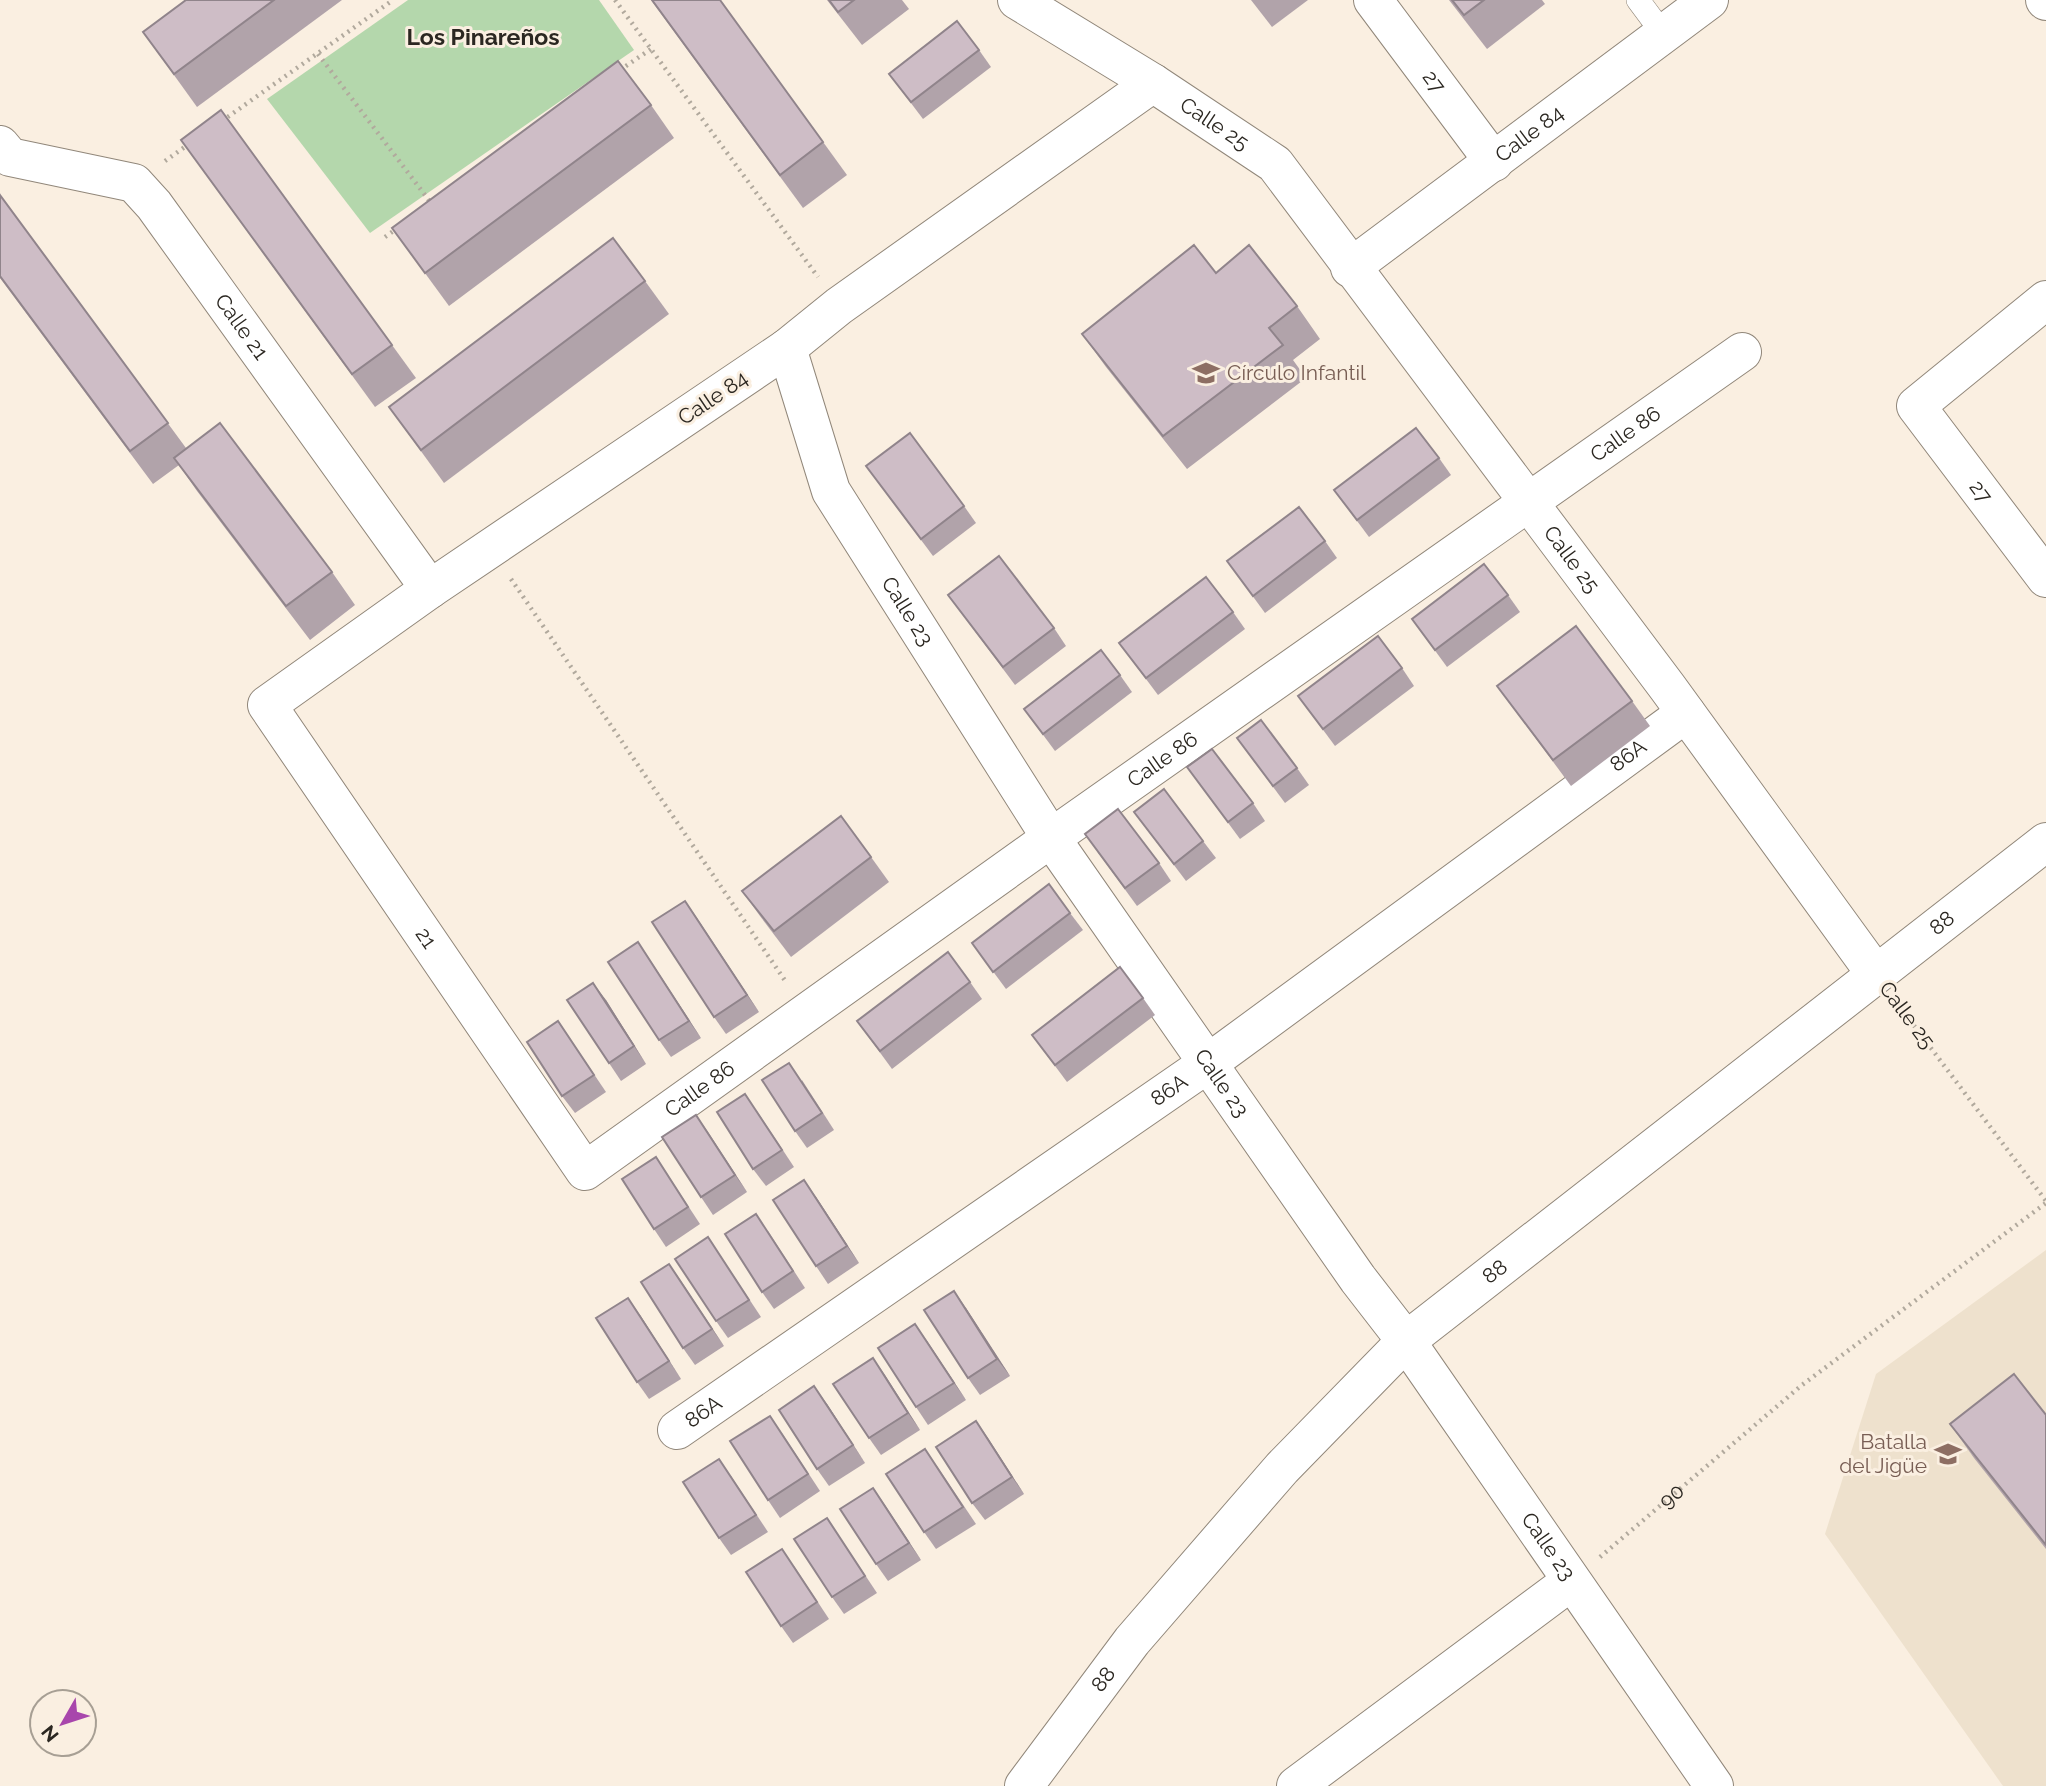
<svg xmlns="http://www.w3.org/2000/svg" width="2046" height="1786" viewBox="0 0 2046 1786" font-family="Raleway,sans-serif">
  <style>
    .education { fill: #eee1cd }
    .green { fill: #b4d7ac }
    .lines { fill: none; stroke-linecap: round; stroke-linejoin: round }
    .lane-casing { stroke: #91877a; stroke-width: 24 }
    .street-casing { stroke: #91877a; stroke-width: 40 }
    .secondary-casing { stroke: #91877a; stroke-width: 40 }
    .path { stroke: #b1a99d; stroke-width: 4.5; stroke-dasharray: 2 5; stroke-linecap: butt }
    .lane { stroke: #fff; stroke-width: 23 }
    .street { stroke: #fff; stroke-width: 38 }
    .secondary { stroke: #fff; stroke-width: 38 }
    .wall { fill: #b1a3aa }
    .shaded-wall { fill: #90848b }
    .building { fill: #cebdc6; stroke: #90848b; stroke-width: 2 }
    .labels { text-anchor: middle; stroke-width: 6; stroke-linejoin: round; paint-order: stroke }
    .street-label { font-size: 21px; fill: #2b2721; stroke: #faefe1 }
    .education-label { font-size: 21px; fill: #785e54; stroke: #faefe1; text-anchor: start }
    .neighbourhood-label { font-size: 23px; font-weight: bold; fill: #2b2721; stroke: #faefe1 }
  </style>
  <rect width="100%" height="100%" fill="#faefe1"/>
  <polygon class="education" points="2046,1250 2046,1786 2003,1786 1825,1534 1876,1374"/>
  <polygon class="green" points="408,0 599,0 634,50 370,233 267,99"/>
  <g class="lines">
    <defs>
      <polyline id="lane" points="1638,0 1664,35"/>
      <g id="street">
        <path id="s2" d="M 1017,0 L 1153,83 L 1275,164 L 1668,688 L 1875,973"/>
        <path id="s3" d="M 1373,0 L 1494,162"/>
        <path id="s4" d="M 1153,83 L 839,306 L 787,348 L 430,589 L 267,705 L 585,1171 L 1051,838 L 1742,352"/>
        <path id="s5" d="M 0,145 L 10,157 L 134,183 L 154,205 L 430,589"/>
        <path id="s6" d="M 1350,268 L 1709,0"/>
        <path id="s7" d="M 2046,300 L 1916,406 L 2046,578"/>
        <path id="s8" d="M 787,348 L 831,491 L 1051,838 L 1358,1279 L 1406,1341 L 1714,1786"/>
        <path id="s9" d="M 677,1430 L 1207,1064 L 1686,713"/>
        <path id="s10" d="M 1024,1786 L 1132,1641 L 1282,1468 L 1406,1341 L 2046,842"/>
        <polyline points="1296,1786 1570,1582"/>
      </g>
      <polyline id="secondary" points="2045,0 2046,1"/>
    </defs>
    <use href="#lane" class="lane-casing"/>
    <use href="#street" class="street-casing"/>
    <use href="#secondary" class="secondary-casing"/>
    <g class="path">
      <polyline points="615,0 818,277"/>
      <polyline points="318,54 431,203"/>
      <polyline points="620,70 651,49"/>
      <polyline points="222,121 393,0"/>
      <polyline points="165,161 189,144"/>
      <polyline points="385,237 399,227"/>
      <polyline points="511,579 786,982"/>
      <polyline points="1897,1003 2046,1201"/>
      <path id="s1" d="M 1600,1557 L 1802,1385 L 2046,1203"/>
    </g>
    <use href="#lane" class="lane"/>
    <use href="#street" class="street"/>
    <use href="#secondary" class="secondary"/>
  </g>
  <g class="wall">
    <polygon points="186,0 342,0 197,107 143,32"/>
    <polygon points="651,0 720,0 847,175 803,208"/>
    <polygon points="827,0 902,0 909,9 862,45"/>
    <polygon points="1251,0 1308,0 1272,27"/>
    <polygon points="1449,0 1542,0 1545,4 1487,49"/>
    <polygon points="979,50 991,67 923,119 889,74"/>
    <polygon points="651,105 674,138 449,306 392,228"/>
    <polygon points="181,140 392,345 416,378 375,407"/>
    <polygon points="0,195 186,448 332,572 355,605 310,640 197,491 179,465 153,484 0,278"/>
    <polygon points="645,281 669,314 444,483 389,407"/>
    <polygon points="1297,306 1320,339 1293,360 1306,378 1187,469 1106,367 1082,334"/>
    <polygon points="1439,458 1451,475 1369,537 1334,490"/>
    <polygon points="866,466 964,506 976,523 933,556"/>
    <polygon points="1325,541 1337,558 1265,613 1227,561"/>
    <polygon points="948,595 1054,628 1066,646 1015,685"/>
    <polygon points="1508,595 1520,612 1447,667 1412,619"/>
    <polygon points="1233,612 1245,629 1158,695 1119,643"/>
    <polygon points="1402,668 1414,686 1335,746 1298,696"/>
    <polygon points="1120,675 1132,692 1055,751 1024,709"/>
    <polygon points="1497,686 1632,701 1650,726 1571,786"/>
    <polygon points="1237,738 1297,768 1309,785 1285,803"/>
    <polygon points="1187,767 1253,803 1265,821 1240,839"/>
    <polygon points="1134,812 1203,841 1216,858 1186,881"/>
    <polygon points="1097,851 1159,863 1171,881 1137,906"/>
    <polygon points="871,857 889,882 791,957 760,916 742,891"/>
    <polygon points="685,901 759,1012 726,1034 714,1017"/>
    <polygon points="1070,913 1083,930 1006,989 972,943"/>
    <polygon points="650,960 701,1038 671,1057 659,1040"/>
    <polygon points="970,982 982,999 892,1069 857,1021"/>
    <polygon points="1143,998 1155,1015 1067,1082 1032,1035"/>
    <polygon points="606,1000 646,1064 621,1081 609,1063"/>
    <polygon points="558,1021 606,1092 575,1113 562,1096"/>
    <polygon points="802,1080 834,1130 807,1148 795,1131"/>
    <polygon points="757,1111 794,1167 766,1186 753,1169"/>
    <polygon points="696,1115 747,1192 713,1215 701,1197"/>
    <polygon points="656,1157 700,1224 666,1247 654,1229"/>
    <polygon points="816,1197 859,1263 828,1284 816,1266"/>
    <polygon points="768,1231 805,1288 774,1309 762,1292"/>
    <polygon points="708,1237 761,1317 728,1338 716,1321"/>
    <polygon points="669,1264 724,1346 695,1365 683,1348"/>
    <polygon points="966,1308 1010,1376 980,1395 968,1378"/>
    <polygon points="640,1315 681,1379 649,1399 637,1382"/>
    <polygon points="927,1341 966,1400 928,1425 916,1407"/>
    <polygon points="873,1358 920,1430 881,1455 869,1438"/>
    <polygon points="827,1404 865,1463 829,1486 817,1469"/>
    <polygon points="2046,1415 2046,1549 1974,1458 1950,1424"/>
    <polygon points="976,1421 1024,1494 985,1520 972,1503"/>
    <polygon points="782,1433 820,1491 780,1518 768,1500"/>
    <polygon points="937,1466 976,1524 936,1549 924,1532"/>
    <polygon points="731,1476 768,1532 731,1555 719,1538"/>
    <polygon points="873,1488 921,1560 888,1581 876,1564"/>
    <polygon points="827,1518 877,1593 844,1614 832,1597"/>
    <polygon points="794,1566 829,1619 793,1643 781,1626"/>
  </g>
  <g class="shaded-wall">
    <polygon points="685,901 697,918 759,1012 747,995"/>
    <polygon points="638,942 650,960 701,1038 689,1021"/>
    <polygon points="593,983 606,1000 646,1064 634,1046"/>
    <polygon points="696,1115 708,1132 747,1192 735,1175"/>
    <polygon points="804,1180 816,1197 859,1263 847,1246"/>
    <polygon points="669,1264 681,1281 724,1346 712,1329"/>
    <polygon points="954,1291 966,1308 1010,1376 997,1359"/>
    <polygon points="628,1298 640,1315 681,1379 669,1361"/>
    <polygon points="915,1324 927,1341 966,1400 954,1383"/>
    <polygon points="873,1358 885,1375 920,1430 908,1413"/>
    <polygon points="814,1386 827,1404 865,1463 853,1445"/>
    <polygon points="976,1421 988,1438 1024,1494 1012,1477"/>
    <polygon points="873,1488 885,1505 921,1560 909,1543"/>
  </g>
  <g class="building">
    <polygon points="186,0 274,0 174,74 143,32"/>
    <polygon points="652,0 720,0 823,142 780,175"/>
    <polygon points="829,0 854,0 838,12"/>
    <polygon points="1452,0 1484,0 1464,15"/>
    <polygon points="957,21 979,50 911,102 889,74"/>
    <polygon points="618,61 651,105 425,273 392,228"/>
    <polygon points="221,110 392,345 352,374 181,140"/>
    <polygon points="0,195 168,423 130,451 0,276"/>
    <polygon points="613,238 645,281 421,450 389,407"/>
    <polygon points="1194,245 1216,273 1249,245 1297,306 1269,328 1283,345 1163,436 1082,334"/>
    <polygon points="220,423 332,572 286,606 174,458"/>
    <polygon points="1416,428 1439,458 1357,520 1334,490"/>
    <polygon points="910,433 964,506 921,539 866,466"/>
    <polygon points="1299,507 1325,541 1253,596 1227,561"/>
    <polygon points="999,556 1054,628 1003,667 948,595"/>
    <polygon points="1484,564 1508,595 1435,650 1412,619"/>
    <polygon points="1206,577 1233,612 1146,678 1119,643"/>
    <polygon points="1576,626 1632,701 1553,760 1497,686"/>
    <polygon points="1378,636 1402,668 1323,729 1298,696"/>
    <polygon points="1101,650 1120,675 1043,734 1024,709"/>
    <polygon points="1261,720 1297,768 1273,786 1237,738"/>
    <polygon points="1212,749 1253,803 1228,822 1187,767"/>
    <polygon points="1164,789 1203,841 1174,864 1134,812"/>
    <polygon points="1118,809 1159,863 1125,888 1085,834"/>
    <polygon points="841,816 871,857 774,931 742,891"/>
    <polygon points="1049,884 1070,913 993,972 972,943"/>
    <polygon points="685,901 747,995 714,1017 652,922"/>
    <polygon points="638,942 689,1021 659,1040 608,962"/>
    <polygon points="948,952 970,982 880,1051 857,1021"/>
    <polygon points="1120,967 1143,998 1055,1065 1032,1035"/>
    <polygon points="593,983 634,1046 609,1063 567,1000"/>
    <polygon points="558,1021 594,1075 562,1096 527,1042"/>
    <polygon points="789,1063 822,1113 795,1131 762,1080"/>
    <polygon points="745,1094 782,1150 753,1169 717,1112"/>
    <polygon points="696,1115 735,1175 701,1197 662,1137"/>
    <polygon points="656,1157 688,1207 654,1229 622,1179"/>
    <polygon points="804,1180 847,1246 816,1266 773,1200"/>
    <polygon points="756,1214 793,1271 762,1292 725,1234"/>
    <polygon points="708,1237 749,1300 716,1321 675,1259"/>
    <polygon points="669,1264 712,1329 683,1348 641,1282"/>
    <polygon points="954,1291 997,1359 968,1378 924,1310"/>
    <polygon points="628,1298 669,1361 637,1382 596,1318"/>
    <polygon points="915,1324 954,1383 916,1407 878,1348"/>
    <polygon points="873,1358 908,1413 869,1438 833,1384"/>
    <polygon points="2014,1374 2046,1415 2046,1545 1950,1424"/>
    <polygon points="814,1386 853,1445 817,1469 779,1410"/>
    <polygon points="770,1416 808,1474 768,1500 730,1441"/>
    <polygon points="976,1421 1012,1477 972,1503 936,1447"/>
    <polygon points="925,1449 963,1507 924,1532 886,1474"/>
    <polygon points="719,1459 756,1515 719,1538 683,1482"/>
    <polygon points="873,1488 909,1543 876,1564 840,1509"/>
    <polygon points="827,1518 865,1576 832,1597 794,1539"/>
    <polygon points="782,1549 817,1602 781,1626 746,1572"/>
  </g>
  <defs>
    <symbol id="school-bare" viewBox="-9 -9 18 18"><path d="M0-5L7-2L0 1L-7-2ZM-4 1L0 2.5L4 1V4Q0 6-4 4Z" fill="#8d6e63" stroke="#faefe1" stroke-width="2.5" paint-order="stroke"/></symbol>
  </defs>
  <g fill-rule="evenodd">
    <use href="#school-bare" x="1187" y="354" width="38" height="38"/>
    <use href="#school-bare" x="1929" y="1435" width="38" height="38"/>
  </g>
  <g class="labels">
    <g class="street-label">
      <text dy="7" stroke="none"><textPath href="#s3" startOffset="102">27</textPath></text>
      <text dy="7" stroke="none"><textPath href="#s2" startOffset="233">Calle 25</textPath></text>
      <text dy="7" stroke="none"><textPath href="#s6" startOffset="224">Calle 84</textPath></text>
      <text dy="7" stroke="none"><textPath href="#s5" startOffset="322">Calle 21</textPath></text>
      <text transform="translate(713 398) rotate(-34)" y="7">Calle 84</text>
      <text dy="7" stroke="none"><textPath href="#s4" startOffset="2922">Calle 86</textPath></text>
      <text dy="7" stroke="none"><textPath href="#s7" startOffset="275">27</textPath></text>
      <text dy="7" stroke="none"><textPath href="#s2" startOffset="800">Calle 25</textPath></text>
      <text dy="7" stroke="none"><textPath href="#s8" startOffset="292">Calle 23</textPath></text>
      <text dy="7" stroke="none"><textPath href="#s9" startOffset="1166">86A</textPath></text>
      <text dy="7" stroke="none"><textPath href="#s4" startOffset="2356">Calle 86</textPath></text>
      <text dy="7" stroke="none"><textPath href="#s10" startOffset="1267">88</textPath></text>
      <text dy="7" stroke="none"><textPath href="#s4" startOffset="1365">21</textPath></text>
      <text transform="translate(1907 1015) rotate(53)" y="7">Calle 25</text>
      <text dy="7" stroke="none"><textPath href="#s8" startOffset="859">Calle 23</textPath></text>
      <text dy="7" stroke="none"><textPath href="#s4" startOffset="1788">Calle 86</textPath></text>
      <text dy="7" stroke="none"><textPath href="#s9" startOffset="598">86A</textPath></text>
      <text dy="7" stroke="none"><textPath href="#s10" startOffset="700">88</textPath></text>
      <text dy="7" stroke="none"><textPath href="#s9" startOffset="32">86A</textPath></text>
      <text dy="7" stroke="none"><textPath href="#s1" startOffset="94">90</textPath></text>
      <text dy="7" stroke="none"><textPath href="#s8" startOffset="1426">Calle 23</textPath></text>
      <text dy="7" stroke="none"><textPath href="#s10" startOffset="133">88</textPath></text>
    </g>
    <g class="education-label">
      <text x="1227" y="380">Círculo Infantil</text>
      <text x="1927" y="1449" text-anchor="end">Batalla<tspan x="1927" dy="24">del Jigüe</tspan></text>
    </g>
    <g class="neighbourhood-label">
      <text x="483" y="45">Los Pinareños</text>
    </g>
  </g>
  <g transform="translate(63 1723) rotate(231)"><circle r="33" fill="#faefe1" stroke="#a79f94" stroke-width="2"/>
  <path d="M0-5L12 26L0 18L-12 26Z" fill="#a846ac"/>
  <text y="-10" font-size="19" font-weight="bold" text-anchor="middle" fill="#2b2721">N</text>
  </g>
</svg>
